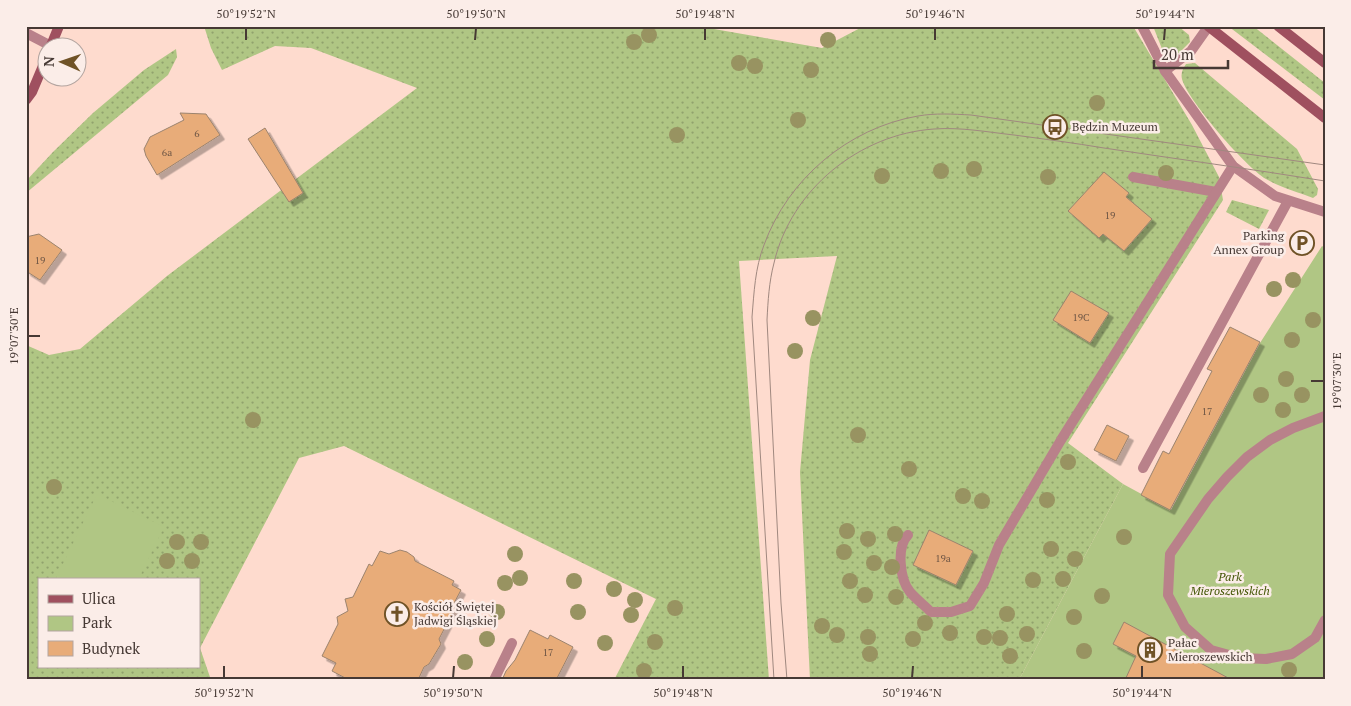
<svg xmlns="http://www.w3.org/2000/svg" width="1351" height="706" viewBox="0 0 1351 706" font-family="'PT Serif',serif">
  <style>
    .grass { fill: url(#grass-dots); fill-rule: evenodd }
    .green { fill: #b0c684 }
    .building { fill: #e8ac79; stroke: #9b836e; filter: url(#shadow) }
    .lines { fill: none; stroke-linecap: round; stroke-linejoin: round }
    .lane { stroke: #b9818a; stroke-width: 10 }
    .secondary { stroke: #9f505f; stroke-width: 10 }
    .tram { stroke: #a0887f; stroke-width: 1 }
    .tree { fill: #989361 }
    .ticks { fill: none; stroke: #463934; stroke-width: 2 }
    .labels { text-anchor: middle; stroke-width: 5; stroke-linejoin: round; paint-order: stroke }
    .number-label { font-size: 10px; fill: #6e5645 }
    .poi-label { font-size: 12px; fill: #463934; stroke: #fbede8; text-anchor: start }
    .park-label { font-size: 12px; font-style: italic; fill: #455808; stroke: #fbede8 }
    .neatline { fill: none; stroke: #463934; stroke-width: 2 }
    .ticks-label { font-size: 12px; text-anchor: middle; fill: #463934 }
  </style>
  <defs>
    <pattern id="grass-dots" width="8" height="8" patternUnits="userSpaceOnUse" patternTransform="scale(1.25)"><rect width="8" height="8" fill="#b0c684"/><path d="M2 2h.1M6 6h.1" fill="none" stroke="#91a26d" stroke-width="1.8" stroke-linecap="round"/></pattern>
    <filter id="shadow"><feDropShadow dx="4.5" dy="4.5" stdDeviation="0" flood-color="#0004"/></filter>
  </defs>
  <rect width="100%" height="100%" fill="#fedbce"/>
  <g class="grass">
    <path d="M 204,26 L 689,26 L 714,29 L 822,48 L 864,26 L 1133,26 L 1192,125 L 1219,177 L 1223,200 L 1068,443 L 1123,484 L 1019,680 L 810,680 L 800,472 L 810,360 L 837,256 L 739,261 L 769,680 L 614,680 L 656,599 L 344,446 L 299,458 L 200,648 L 211,680 L 26,680 L 26,345 L 49,355 L 80,349 L 167,276 L 417,88 L 311,48 L 275,46 L 222,70 L 211,48 ZM 39,580 L 199,580 L 199,667 L 39,667 Z"/>
    <polygon points="1153,26 1178,26 1189,35 1190,42 1179,53 1171,57 1164,54"/>
    <polygon points="1228,26 1253,26 1325,83 1325,100"/>
    <polygon points="176,49 177,57 168,75 26,193 26,181 53,152 93,113 144,70"/>
    <path d="M 1195,63 L 1297,149 L 1318,189 L 1317,195 L 1313,198 C 1298,192 1280,187 1266,179 C 1245,166 1192,105 1183,82 C 1180,75 1182,70 1186,64 Z"/>
    <polygon points="1232,200 1269,210 1259,229 1226,212"/>
  </g>
  <g class="green">
    <polygon points="1322,246 1325,248 1325,680 1019,680 1123,484 1171,510 1260,343"/>
    <polygon points="97,494 164,527 138,580 55,580"/>
  </g>
  <g class="building">
    <polygon points="180,113 206,114 220,135 157,175 146,156 144,149 150,137 184,120"/>
    <polygon points="265,128 303,193 289,202 248,139"/>
    <polygon points="1104,172 1129,193 1126,197 1152,219 1124,251 1103,234 1099,238 1068,211"/>
    <polygon points="39,234 62,250 40,280 26,271 26,237"/>
    <polygon points="1071,291 1109,313 1090,343 1053,320"/>
    <polygon points="1230,327 1260,342 1170,510 1141,495 1163,451 1169,454 1212,371 1207,369"/>
    <polygon points="1107,425 1129,436 1116,461 1094,450"/>
    <polygon points="929,530 973,551 956,585 913,565"/>
    <polygon points="400,550 407,552 414,557 415,561 454,581 452,585 461,590 452,607 455,608 439,639 441,644 429,664 424,667 418,680 349,680 332,671 336,663 322,656 338,624 337,617 348,611 345,599 353,597 369,564 372,566 380,551 389,554"/>
    <polygon points="1124,622 1232,680 1125,680 1136,656 1113,644"/>
    <polygon points="530,630 548,639 550,635 573,647 556,680 502,680 506,671 515,660"/>
  </g>
  <g class="lines">
    <g class="lane">
      <polyline points="1142,26 1165,71 1233,166 1275,196 1325,212"/>
      <polyline points="26,33 51,46"/>
      <polyline points="1165,71 1191,51 1208,27"/>
      <polyline points="1133,177 1216,192"/>
      <polyline points="1325,416 1293,428 1270,440 1247,457 1227,477 1208,499 1170,554 1168,595 1185,627 1211,650 1240,658 1266,659 1292,654 1315,638 1325,620"/>
      <polyline points="1143,468 1288,201"/>
      <path d="M 908,535 C 896,547 900,580 910,592 C 916,599 924,605 931,612 L 951,612 L 970,606 L 984,583 L 999,545 L 1061,440 L 1233,166"/>
      <polyline points="494,680 512,643"/>
    </g>
    <g class="secondary">
      <polyline points="1208,26 1325,118"/>
      <polyline points="1278,26 1325,63"/>
      <polyline points="50,48 59,26"/>
      <polyline points="26,100 32,92 48,54"/>
    </g>
    <g class="tram">
      <path d="M 774,680 L 752,317 C 754,293 755,268 764,245 C 788,179 848,128 918,116 C 935,113 953,114 971,115 L 1325,165"/>
      <path d="M 787,680 L 781,603 L 767,320 C 768,301 769,282 774,263 C 791,189 860,134 934,129 C 961,127 987,132 1014,135 C 1044,139 1074,143 1104,148 C 1177,159 1251,169 1325,181"/>
    </g>
  </g>
  <g class="tree">
    <circle cx="649" cy="35" r="8"/>
    <circle cx="828" cy="40" r="8"/>
    <circle cx="634" cy="42" r="8"/>
    <circle cx="739" cy="63" r="8"/>
    <circle cx="755" cy="66" r="8"/>
    <circle cx="811" cy="70" r="8"/>
    <circle cx="1097" cy="103" r="8"/>
    <circle cx="798" cy="120" r="8"/>
    <circle cx="677" cy="135" r="8"/>
    <circle cx="974" cy="169" r="8"/>
    <circle cx="941" cy="171" r="8"/>
    <circle cx="1166" cy="173" r="8"/>
    <circle cx="882" cy="176" r="8"/>
    <circle cx="1048" cy="177" r="8"/>
    <circle cx="1293" cy="280" r="8"/>
    <circle cx="1274" cy="289" r="8"/>
    <circle cx="813" cy="318" r="8"/>
    <circle cx="1313" cy="320" r="8"/>
    <circle cx="1292" cy="340" r="8"/>
    <circle cx="795" cy="351" r="8"/>
    <circle cx="1286" cy="379" r="8"/>
    <circle cx="1261" cy="395" r="8"/>
    <circle cx="1302" cy="395" r="8"/>
    <circle cx="1283" cy="410" r="8"/>
    <circle cx="253" cy="420" r="8"/>
    <circle cx="858" cy="435" r="8"/>
    <circle cx="1068" cy="462" r="8"/>
    <circle cx="909" cy="469" r="8"/>
    <circle cx="54" cy="487" r="8"/>
    <circle cx="963" cy="496" r="8"/>
    <circle cx="1047" cy="500" r="8"/>
    <circle cx="982" cy="501" r="8"/>
    <circle cx="847" cy="531" r="8"/>
    <circle cx="895" cy="534" r="8"/>
    <circle cx="1124" cy="537" r="8"/>
    <circle cx="868" cy="539" r="8"/>
    <circle cx="177" cy="542" r="8"/>
    <circle cx="201" cy="542" r="8"/>
    <circle cx="1051" cy="549" r="8"/>
    <circle cx="844" cy="552" r="8"/>
    <circle cx="515" cy="554" r="8"/>
    <circle cx="1075" cy="559" r="8"/>
    <circle cx="167" cy="561" r="8"/>
    <circle cx="192" cy="561" r="8"/>
    <circle cx="874" cy="563" r="8"/>
    <circle cx="892" cy="567" r="8"/>
    <circle cx="520" cy="578" r="8"/>
    <circle cx="1063" cy="579" r="8"/>
    <circle cx="1033" cy="580" r="8"/>
    <circle cx="574" cy="581" r="8"/>
    <circle cx="850" cy="581" r="8"/>
    <circle cx="505" cy="583" r="8"/>
    <circle cx="614" cy="589" r="8"/>
    <circle cx="865" cy="595" r="8"/>
    <circle cx="1102" cy="596" r="8"/>
    <circle cx="896" cy="597" r="8"/>
    <circle cx="635" cy="600" r="8"/>
    <circle cx="675" cy="608" r="8"/>
    <circle cx="497" cy="612" r="8"/>
    <circle cx="578" cy="612" r="8"/>
    <circle cx="1007" cy="614" r="8"/>
    <circle cx="631" cy="615" r="8"/>
    <circle cx="1074" cy="617" r="8"/>
    <circle cx="925" cy="623" r="8"/>
    <circle cx="822" cy="626" r="8"/>
    <circle cx="950" cy="633" r="8"/>
    <circle cx="1027" cy="634" r="8"/>
    <circle cx="837" cy="635" r="8"/>
    <circle cx="868" cy="637" r="8"/>
    <circle cx="984" cy="637" r="8"/>
    <circle cx="1000" cy="638" r="8"/>
    <circle cx="487" cy="639" r="8"/>
    <circle cx="913" cy="639" r="8"/>
    <circle cx="655" cy="642" r="8"/>
    <circle cx="605" cy="643" r="8"/>
    <circle cx="1084" cy="651" r="8"/>
    <circle cx="870" cy="654" r="8"/>
    <circle cx="1010" cy="656" r="8"/>
    <circle cx="465" cy="662" r="8"/>
    <circle cx="1289" cy="670" r="8"/>
    <circle cx="644" cy="671" r="8"/>
  </g>
  <path class="ticks" d="M 246,40 L 246,28M 475,40 L 476,28M 705,40 L 705,28M 935,40 L 935,28M 1164,40 L 1165,28M 28,336 L 40,336M 1311,381 L 1324,381M 224,678 L 224,666M 453,678 L 454,666M 683,678 L 683,666M 912,678 L 913,666M 1142,678 L 1142,666"/>
  <defs>
    <symbol id="bus-ring" viewBox="-11 -11 22 22"><circle r="9.5" fill="#fbede8" stroke="#6f5226" stroke-width="1.5"/><path d="M-5-6H5V4H4V6H2V4H-2V6H-4V4H-5ZM-3.5-4V0h7V-4ZM-3.5 1.2v1.5H-2V1.2ZM2 1.2v1.5H3.5V1.2Z" fill="#6f5226"/></symbol>
    <symbol id="parking-ring" viewBox="-11 -11 22 22"><circle r="9.5" fill="#fbede8" stroke="#6f5226" stroke-width="1.5"/><path d="M-3.5-5.5H1a3.5 3.5 0 0 1 0 7H-1V5.5H-3.5ZM-1-3.4V-.6H.8a1.4 1.4 0 0 0 0-2.8Z" fill="#6f5226"/></symbol>
    <symbol id="church-ring" viewBox="-11 -11 22 22"><circle r="9.5" fill="#fbede8" stroke="#6f5226" stroke-width="1.5"/><path d="M-1.2-6h2.4v3.5h3.3v2.4h-3.3V6h-2.4V-.1h-3.3v-2.4h3.3Z" fill="#6f5226"/></symbol>
    <symbol id="building-ring" viewBox="-11 -11 22 22"><circle r="9.5" fill="#fbede8" stroke="#6f5226" stroke-width="1.5"/><path d="M-4-6H4V6H1V3H-1V6H-4ZM-2.5-4.3h1.7v1.8h-1.7ZM.8-4.3h1.7v1.8H.8ZM-2.5-1h1.7V.8h-1.7ZM.8-1h1.7V.8H.8Z" fill="#6f5226"/></symbol>
  </defs>
  <g fill-rule="evenodd">
    <use href="#bus-ring" x="1041" y="113" width="28" height="28"/>
    <use href="#parking-ring" x="1288" y="229" width="28" height="28"/>
    <use href="#church-ring" x="383" y="600" width="28" height="28"/>
    <use href="#building-ring" x="1136" y="636" width="28" height="28"/>
  </g>
  <g class="labels">
    <g class="number-label">
      <text x="197" y="137">6</text>
      <text x="167" y="156">6a</text>
      <text x="1110" y="219">19</text>
      <text x="40" y="264">19</text>
      <text x="1081" y="321">19C</text>
      <text x="1207" y="415">17</text>
      <text x="943" y="562">19a</text>
      <text x="548" y="656">17</text>
    </g>
    <g class="poi-label">
      <text x="1072" y="131">Będzin Muzeum</text>
      <text x="1284" y="240" text-anchor="end">Parking<tspan x="1284" dy="14">Annex Group</tspan></text>
      <text x="414" y="611">Kościół Świętej<tspan x="414" dy="14">Jadwigi Śląskiej</tspan></text>
      <text x="1168" y="647">Pałac<tspan x="1168" dy="14">Mieroszewskich</tspan></text>
    </g>
    <g class="park-label">
      <text x="1230" y="581">Park<tspan x="1230" dy="14">Mieroszewskich</tspan></text>
    </g>
  </g>
  <rect width="1351" height="706" fill="none" stroke="#fbede8" stroke-width="55"/>
  <rect x="38" y="578" width="162" height="90" fill="#fbede8" stroke="#b3a5a0"/>
  <rect x="48" y="595" width="25" height="8" fill="#9f505f" stroke="#b3a5a0"/>
  <text x="82" y="604" font-size="15" fill="#463934">Ulica</text>
  <rect x="48" y="616" width="25" height="15" fill="#b0c684" stroke="#b3a5a0"/>
  <text x="82" y="628" font-size="15" fill="#463934">Park</text>
  <rect x="48" y="641" width="25" height="15" fill="#e8ac79" stroke="#b3a5a0"/>
  <text x="82" y="654" font-size="15" fill="#463934">Budynek</text>
  <g transform="translate(62 62) rotate(272)"><circle r="24" fill="#fbede8" stroke="#b3a5a0"/>
  <path d="M0-4L9 19L0 12L-9 19Z" fill="#6f5226"/>
  <text y="-8" font-size="14" font-weight="bold" text-anchor="middle" fill="#463934">N</text>
  </g>
  <path d="M1154 60v8h74v-8" fill="none" stroke="#463934" stroke-width="2.5"/>
  <text x="1161" y="60" font-size="15" fill="#463934" stroke="#fbede8" stroke-width="4" paint-order="stroke">20 m</text>
  <rect x="28" y="28" width="1296" height="650" class="neatline"/>
  <g class="ticks-label">
    <text x="246" y="18">50°19'52"N</text>
    <text x="476" y="18">50°19'50"N</text>
    <text x="705" y="18">50°19'48"N</text>
    <text x="935" y="18">50°19'46"N</text>
    <text x="1165" y="18">50°19'44"N</text>
    <text transform="translate(14 336) rotate(-90)" y="4">19°07'30"E</text>
    <text transform="translate(1337 381) rotate(-90)" y="4">19°07'30"E</text>
    <text x="224" y="697">50°19'52"N</text>
    <text x="453" y="697">50°19'50"N</text>
    <text x="683" y="697">50°19'48"N</text>
    <text x="912" y="697">50°19'46"N</text>
    <text x="1142" y="697">50°19'44"N</text>
  </g>
</svg>
